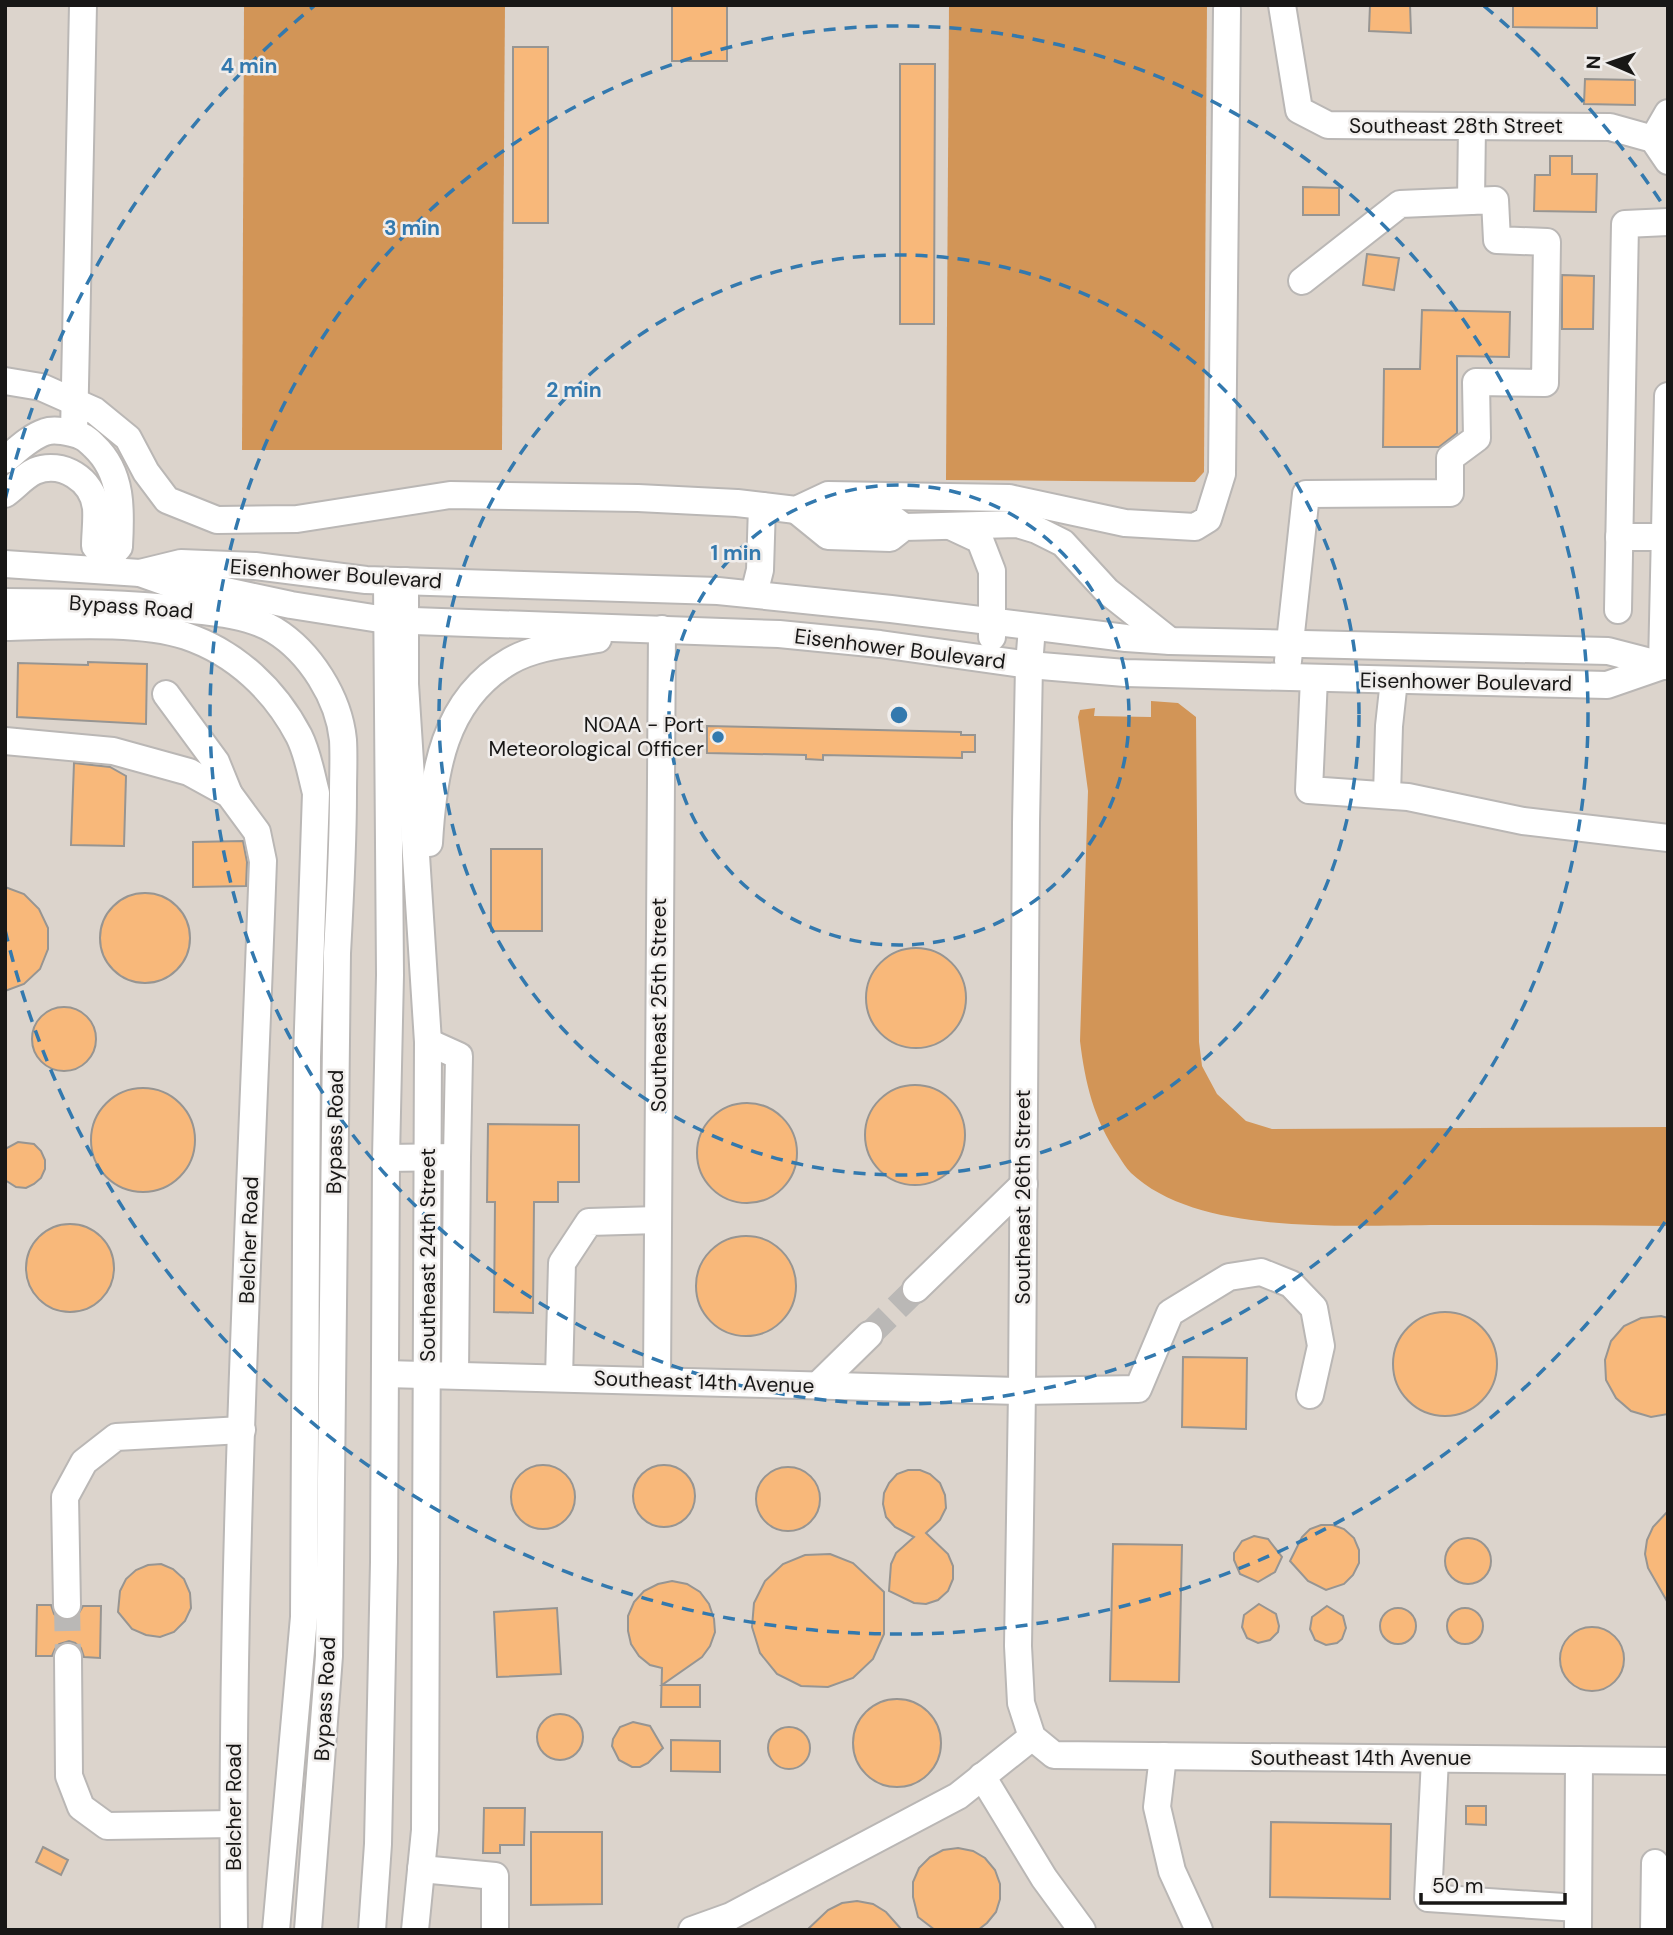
<svg xmlns="http://www.w3.org/2000/svg" width="1673" height="1935" viewBox="0 0 1673 1935" font-family="'DM Sans',sans-serif">
  <style>
    .built { fill: #dcd4cc }
    .water { fill: #d29557 }
    .building { fill: #f8b87a; stroke: #979592; stroke-width: 2 }
    .lines { fill: none; stroke-linecap: round; stroke-linejoin: round }
    .minor-tunnel { stroke: #bab8b6; stroke-width: 26; stroke-dasharray: 26 13; stroke-linecap: butt }
    .minor-casing { stroke: #bab7b5; stroke-width: 30 }
    .minor { stroke: #fff; stroke-width: 26 }
    .ring { fill: none; stroke: #3379ae; stroke-width: 3.5; stroke-dasharray: 12 9 }
    .poi-dot { fill: #3379ae; stroke: #f0edeb; stroke-width: 2.5 }
    .labels { text-anchor: middle; stroke-width: 5; stroke-linejoin: round; paint-order: stroke }
    .street-label { font-size: 21px; fill: #181716; stroke: #f0edeb }
    .poi-label { font-size: 21px; fill: #181716; stroke: #f0edeb; text-anchor: end }
    .centre { fill: #3379ae; stroke: #f0edeb; stroke-width: 3.5 }
    .ring-label { font-size: 21px; text-anchor: middle; font-weight: bold; fill: #3379ae; stroke: #f0edeb; stroke-width: 5; stroke-linejoin: round; paint-order: stroke }
  </style>
  <rect width="100%" height="100%" fill="#e3e0de"/>
  <polygon class="built" points="5,5 244,5 242,450 502,450 505,5 949,5 947,480 1195,482 1204,472 1207,5 1668,5 1668,1930 5,1930"/>
  <g class="water">
    <polygon points="244,5 505,5 502,450 242,450"/>
    <polygon points="949,5 1207,5 1204,472 1195,482 946,480"/>
    <path d="M 1151,701 L 1178,703 L 1196,717 L 1199,1042 L 1202,1066 L 1217,1094 L 1246,1121 L 1272,1129 L 1668,1127 L 1668,1226 C 1595,1225 1522,1225 1450,1225 C 1359,1224 1201,1239 1131,1173 C 1126,1168 1122,1161 1118,1155 C 1094,1120 1085,1083 1080,1041 L 1088,791 L 1078,717 L 1080,710 L 1095,708 L 1094,716 L 1151,717 Z"/>
  </g>
  <g class="building">
    <rect x="672" y="5" width="55" height="56"/>
    <polygon points="1370,5 1410,5 1411,33 1369,31"/>
    <polygon points="1513,5 1597,5 1597,28 1513,27"/>
    <rect x="513" y="47" width="35" height="176"/>
    <polygon points="900,64 935,64 934,324 900,324"/>
    <polygon points="1585,79 1635,80 1635,105 1584,104"/>
    <polygon points="1550,156 1572,156 1572,174 1597,174 1596,212 1534,211 1535,175 1550,175"/>
    <polygon points="1303,187 1339,188 1339,215 1303,215"/>
    <polygon points="1367,254 1399,258 1394,290 1363,285"/>
    <polygon points="1562,275 1594,276 1593,329 1562,329"/>
    <polygon points="1422,310 1510,312 1509,357 1457,356 1457,433 1439,447 1383,447 1384,369 1420,369"/>
    <polygon points="88,662 147,664 146,724 17,717 18,663 88,665"/>
    <polygon points="707,726 961,732 961,735 975,735 975,752 962,752 962,758 823,755 823,760 806,759 806,755 707,753"/>
    <polygon points="74,763 110,767 126,776 124,846 71,845"/>
    <polygon points="243,841 247,862 246,886 193,887 193,842"/>
    <rect x="491" y="849" width="51" height="82"/>
    <polygon points="5,887 24,894 39,909 48,928 48,949 40,969 24,984 5,991"/>
    <circle cx="145" cy="938" r="45"/>
    <circle cx="916" cy="998" r="50"/>
    <circle cx="64" cy="1039" r="32"/>
    <circle cx="915" cy="1135" r="50"/>
    <circle cx="143" cy="1140" r="52"/>
    <circle cx="747" cy="1153" r="50"/>
    <polygon points="488,1124 579,1125 579,1182 558,1182 558,1202 534,1202 533,1313 494,1312 495,1202 487,1202"/>
    <polygon points="18,1142 34,1144 41,1151 45,1160 45,1169 41,1178 34,1184 26,1188 16,1187 5,1180 5,1149"/>
    <circle cx="70" cy="1268" r="44"/>
    <circle cx="746" cy="1286" r="50"/>
    <circle cx="1445" cy="1364" r="52"/>
    <polygon points="1661,1316 1668,1318 1668,1414 1651,1417 1631,1411 1616,1398 1606,1380 1605,1360 1611,1341 1624,1326 1641,1318"/>
    <polygon points="1183,1357 1247,1358 1246,1429 1182,1427"/>
    <circle cx="664" cy="1496" r="31"/>
    <circle cx="543" cy="1497" r="32"/>
    <circle cx="788" cy="1499" r="32"/>
    <polygon points="908,1470 920,1470 930,1474 940,1483 945,1495 946,1508 940,1520 926,1533 948,1554 953,1566 953,1579 948,1591 938,1600 926,1604 914,1603 889,1591 891,1564 896,1553 914,1537 895,1527 886,1517 883,1504 884,1493 889,1483 897,1474"/>
    <polygon points="1668,1511 1668,1603 1648,1568 1645,1554 1647,1540 1653,1527"/>
    <polygon points="1321,1525 1333,1525 1344,1529 1354,1538 1359,1550 1359,1563 1353,1575 1344,1584 1326,1590 1308,1581 1290,1561 1302,1537 1310,1529"/>
    <polygon points="1254,1536 1268,1539 1282,1557 1275,1572 1258,1582 1240,1574 1234,1560 1234,1553 1242,1541"/>
    <circle cx="1468" cy="1561" r="23"/>
    <polygon points="1113,1544 1182,1545 1179,1682 1110,1681"/>
    <polygon points="830,1554 853,1563 884,1592 884,1634 873,1659 853,1678 828,1687 801,1686 777,1674 760,1653 752,1627 754,1603 765,1581 783,1564 805,1555"/>
    <polygon points="161,1564 173,1569 184,1579 190,1593 191,1608 185,1621 174,1632 160,1637 146,1635 132,1629 118,1612 120,1591 126,1579 136,1570 148,1565"/>
    <polygon points="672,1581 687,1584 700,1592 709,1604 714,1619 715,1632 710,1646 702,1657 662,1685 700,1685 700,1707 661,1707 662,1668 650,1665 639,1656 631,1644 628,1631 628,1616 634,1602 644,1591 658,1584"/>
    <polygon points="1259,1604 1276,1614 1279,1626 1278,1632 1270,1640 1258,1643 1247,1638 1242,1627 1244,1615"/>
    <polygon points="37,1605 51,1605 54,1614 59,1618 67,1621 76,1618 83,1606 101,1606 100,1658 84,1657 81,1648 75,1643 69,1641 59,1644 55,1649 52,1656 36,1656"/>
    <polygon points="1327,1606 1343,1616 1346,1628 1342,1639 1337,1643 1326,1645 1315,1640 1310,1629 1312,1617"/>
    <circle cx="1465" cy="1626" r="18"/>
    <circle cx="1398" cy="1626" r="18"/>
    <polygon points="557,1608 561,1674 497,1677 494,1612"/>
    <circle cx="1592" cy="1659" r="32"/>
    <circle cx="897" cy="1743" r="44"/>
    <circle cx="560" cy="1737" r="23"/>
    <polygon points="633,1722 650,1726 663,1748 648,1763 640,1767 632,1767 619,1760 612,1746 613,1739 620,1727"/>
    <circle cx="789" cy="1748" r="21"/>
    <polygon points="671,1740 720,1741 720,1772 671,1771"/>
    <polygon points="1466,1806 1486,1806 1486,1825 1466,1824"/>
    <polygon points="484,1808 525,1808 524,1845 500,1845 500,1853 483,1853"/>
    <polygon points="1271,1822 1391,1824 1390,1899 1270,1897"/>
    <polygon points="531,1832 602,1832 602,1904 531,1905"/>
    <polygon points="43,1847 68,1860 61,1875 36,1862"/>
    <polygon points="958,1848 973,1851 985,1858 995,1870 1000,1884 1000,1899 996,1912 987,1923 978,1930 935,1930 918,1917 913,1897 913,1882 919,1868 930,1857 943,1850"/>
    <polygon points="857,1901 873,1904 886,1912 902,1930 807,1930 828,1910 842,1903"/>
  </g>
  <g class="lines">
    <g class="minor-tunnel">
      <polyline points="869,1335 916,1289"/>
      <polyline points="67,1605 68,1657"/>
    </g>
    <defs>
      <g id="minor">
        <polyline points="1282,5 1299,110 1328,125 1610,127 1653,139 1668,161"/>
        <polyline points="1653,139 1668,113"/>
        <polyline points="1471,201 1472,126"/>
        <polyline points="5,381 41,387 95,411 128,438 146,472 167,500 217,520 297,519 450,495 638,498 737,503 796,510 828,495 1009,498 1125,523 1195,527 1208,519 1222,474 1227,9"/>
        <polyline points="74,433 83,5"/>
        <path d="M 5,460 C 17,450 30,437 45,432 C 53,429 63,431 72,433 C 82,435 87,439 94,446 C 123,473 121,511 119,547 L 107,560 L 107,570"/>
        <path d="M 5,494 C 15,487 24,476 35,471 C 62,460 93,480 96,508 C 97,521 95,534 95,546 L 107,560"/>
        <polyline points="796,510 828,536 890,538 904,527 1017,524 1037,530 1063,543 1107,591 1170,641"/>
        <polyline points="816,525 827,514 889,516 904,527"/>
        <polyline points="950,526 980,540 992,571 992,637"/>
        <polyline points="1619,537 1666,537"/>
        <polyline points="5,564 140,573 171,584 212,588 291,605 386,620 779,634 880,644 1029,665 1125,673 1607,685 1662,666"/>
        <polyline points="140,573 181,563 255,566 366,580 718,591 891,609 1126,638 1170,641 1608,651 1666,666"/>
        <polyline points="405,581 405,684 428,1042 425,1830 415,1930"/>
        <polyline points="754,594 760,570 762,506"/>
        <path d="M 5,602 C 65,602 121,603 181,609 C 211,612 247,614 274,630 C 310,652 339,698 343,740 C 344,757 343,775 343,793 C 343,846 340,899 337,953 L 329,1656 L 308,1930"/>
        <polyline points="1618,610 1625,224 1668,222"/>
        <path d="M 5,627 C 57,626 138,620 186,636 C 236,653 275,690 299,736 C 308,754 311,774 316,793 L 307,1057 L 304,1617 L 276,1930"/>
        <polyline points="1032,627 1029,665 1026,823 1022,1391 1018,1646 1021,1703 1032,1737 1054,1755 1668,1761"/>
        <polyline points="1288,661 1306,494 1450,493 1450,458 1477,438 1476,382 1545,383 1547,242 1497,240 1495,200 1400,204 1302,281"/>
        <polyline points="1662,666 1668,396"/>
        <polyline points="1314,678 1309,790 1408,797 1523,821 1668,838"/>
        <polyline points="166,694 216,762 229,794"/>
        <path d="M 5,741 L 113,751 L 189,772 L 229,794 L 257,832 L 263,861 C 250,1217 230,1574 234,1930"/>
        <polyline points="1387,795 1389,726 1394,680"/>
        <path d="M 429,843 C 433,773 443,700 510,661 C 536,646 569,644 598,639"/>
        <polyline points="428,1042 459,1056 457,1157"/>
        <polyline points="386,1158 457,1157 455,1375"/>
        <polyline points="916,1289 1024,1184"/>
        <polyline points="385,1374 1022,1391 1138,1389 1170,1313 1229,1277 1261,1272 1291,1284 1314,1308 1321,1346 1310,1395"/>
        <polyline points="559,1378 562,1263 589,1222 658,1220"/>
        <polyline points="657,1380 662,629"/>
        <polyline points="818,1385 869,1335"/>
        <polyline points="67,1605 65,1497 84,1462 116,1437 242,1430"/>
        <polyline points="68,1657 69,1776 81,1807 107,1826 233,1824"/>
        <polyline points="1163,1756 1157,1807 1172,1871 1199,1930"/>
        <polyline points="1435,1759 1428,1898 1578,1908"/>
        <polyline points="982,1776 1044,1878 1082,1930"/>
        <polyline points="421,1869 495,1876 495,1930"/>
        <polyline points="372,1930 378,1844 384,1562 386,1158 390,975 387,581"/>
        <polyline points="692,1930 731,1916 958,1796 1032,1737"/>
        <polyline points="1578,1930 1579,1760"/>
        <polyline points="1654,1930 1655,1863"/>
      </g>
    </defs>
    <use href="#minor" class="minor-casing"/>
    <use href="#minor" class="minor"/>
  </g>
  <g class="ring">
    <circle cx="899" cy="715" r="230"/>
    <circle cx="899" cy="715" r="460"/>
    <circle cx="899" cy="715" r="689"/>
    <path d="M1665 1222A919 919 0 0 1 5 930M5 500A919 919 0 0 1 314 6M1484 6A919 919 0 0 1 1665 208"/>
  </g>
  <circle class="poi-dot" cx="718" cy="737" r="7"/>
  <g class="labels">
    <g class="street-label">
      <text x="1456" y="133">Southeast 28th Street</text>
      <text transform="translate(336 574) rotate(4)" y="7">Eisenhower Boulevard</text>
      <text transform="translate(131 607) rotate(4)" y="7">Bypass Road</text>
      <text transform="translate(900 649) rotate(7)" y="7">Eisenhower Boulevard</text>
      <text transform="translate(1466 682) rotate(1)" y="7">Eisenhower Boulevard</text>
      <text transform="translate(659 1005) rotate(-90)" y="7">Southeast 25th Street</text>
      <text transform="translate(335 1132) rotate(-89)" y="7">Bypass Road</text>
      <text transform="translate(1023 1197) rotate(-90)" y="7">Southeast 26th Street</text>
      <text transform="translate(249 1240) rotate(-88)" y="7">Belcher Road</text>
      <text transform="translate(428 1255) rotate(-90)" y="7">Southeast 24th Street</text>
      <text transform="translate(704 1382) rotate(2)" y="7">Southeast 14th Avenue</text>
      <text transform="translate(325 1699) rotate(-87)" y="7">Bypass Road</text>
      <text x="1361" y="1765">Southeast 14th Avenue</text>
      <text transform="translate(234 1807) rotate(-90)" y="7">Belcher Road</text>
    </g>
    <g class="poi-label">
      <text x="704" y="732">NOAA - Port<tspan x="704" dy="24">Meteorological Officer</tspan></text>
    </g>
  </g>
  <circle cx="899" cy="715" r="10" class="centre"/>
  <g class="ring-label">
    <text x="249" y="73">4 min</text>
    <text x="412" y="235">3 min</text>
    <text x="574" y="397">2 min</text>
    <text x="736" y="560">1 min</text>
  </g>
  <rect width="1673" height="1935" fill="none" stroke="#181716" stroke-width="14"/>
  <g transform="translate(1610 63) rotate(272)" stroke="#f0edeb" stroke-width="5" paint-order="stroke">
  <path d="M0-5L12 26L0 18L-12 26Z" fill="#181716"/>
  <text y="-10" font-size="19" font-weight="bold" text-anchor="middle" fill="#181716">N</text>
  </g>
  <path d="M1421 1893v10h144v-10" fill="none" stroke="#181716" stroke-width="3.5"/>
  <text x="1432" y="1893" font-size="21" fill="#181716" stroke="#f0edeb" stroke-width="5" paint-order="stroke">50 m</text>
</svg>
